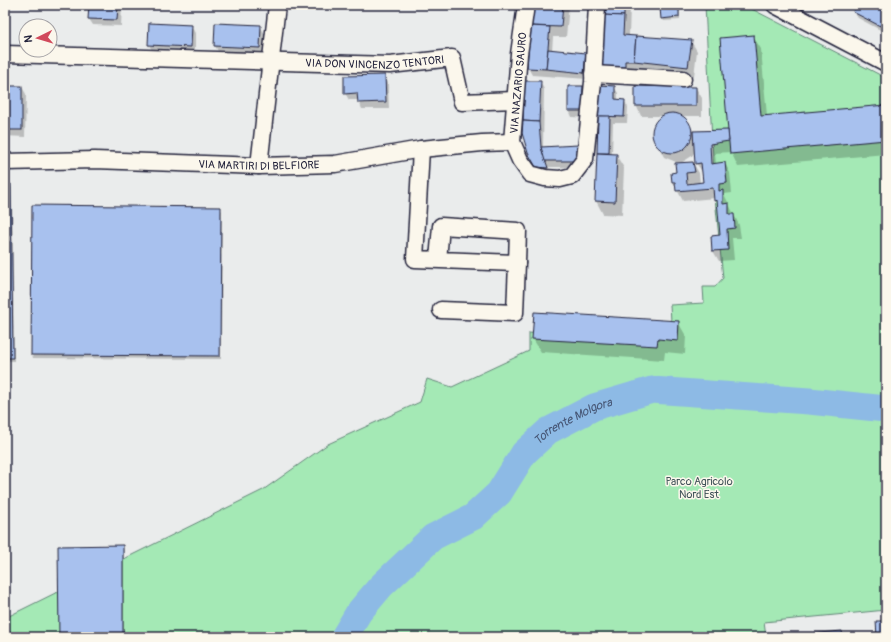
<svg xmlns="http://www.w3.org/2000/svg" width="891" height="642" viewBox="0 0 891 642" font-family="Pangolin,sans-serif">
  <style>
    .green { fill: #a4e9b5; stroke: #638678 }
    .shadow { fill: #0003; fill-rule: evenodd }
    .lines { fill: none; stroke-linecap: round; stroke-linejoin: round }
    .river { stroke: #8dbae5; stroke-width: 27 }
    .building { fill: #a8c1ee; stroke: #22223b }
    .minor-casing { stroke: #22223b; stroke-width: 19 }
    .minor { stroke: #fbf7ec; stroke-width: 16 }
    .labels { text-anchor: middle; stroke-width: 3; stroke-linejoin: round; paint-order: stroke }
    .street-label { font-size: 11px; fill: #22223b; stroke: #fbf7ec }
    .park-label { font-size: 11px; fill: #42545a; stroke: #fbf7ec }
    .water-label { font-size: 12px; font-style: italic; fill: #475776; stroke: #fbf7ec }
  </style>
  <rect width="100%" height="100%" fill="#eaecec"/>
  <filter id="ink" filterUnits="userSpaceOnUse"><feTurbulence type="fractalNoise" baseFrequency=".025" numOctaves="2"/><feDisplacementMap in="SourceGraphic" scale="8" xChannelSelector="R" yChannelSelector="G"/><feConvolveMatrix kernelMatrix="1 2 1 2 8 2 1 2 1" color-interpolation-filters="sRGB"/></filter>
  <g filter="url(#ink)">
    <polygon class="green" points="705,5 744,5 886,78 886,610 764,622 766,637 5,637 5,618 263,490 328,444 420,402 427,379 452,387 529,351 529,333 651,342 671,321 670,305 704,303 703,287 715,287 723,278 715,198"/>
    <g class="shadow">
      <polygon points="90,5 122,5 121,26 93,25 89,19"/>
      <polygon points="534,5 569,5 566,37 553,37 552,51 586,54 589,61 587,79 532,75 528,68"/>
      <polygon points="605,5 630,5 629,37 691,41 697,51 694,76 602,68"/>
      <polygon points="668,5 684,5 685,7 680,8 680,20 664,21 662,18 669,8"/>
      <polygon points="858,5 886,5 886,29 884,32 858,18 854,12"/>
      <polygon points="150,24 191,26 195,33 195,53 153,52 149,45"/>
      <polygon points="260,26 266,36 265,58 221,56 215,46"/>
      <path d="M 753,36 L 761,49 L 767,116 L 886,106 L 886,154 L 738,167 L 731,152 L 715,153 L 716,164 L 725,163 L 730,173 L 732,193 L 724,194 L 739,225 L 741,238 L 732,238 L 734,260 L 719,261 L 713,251 L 712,237 L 721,236 L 719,206 L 715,198 L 683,201 L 673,182 L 677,173 L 676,162 L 664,157 L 654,138 L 653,129 L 658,120 L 665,116 L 641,116 L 636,105 L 696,88 L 702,98 L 702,116 L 677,116 L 685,120 L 694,132 L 729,131 ZM 695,151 L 696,163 L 703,173 L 704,183 L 700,184 L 699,173 L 693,163 L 681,163 L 692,156 ZM 722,195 L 724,197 L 724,209 L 722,209 Z"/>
      <polygon points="385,76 388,83 389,109 362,109 358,100 349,100 345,93"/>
      <polygon points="540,82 544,89 543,148 577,146 581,153 579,167 548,167 551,174 541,173 529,152"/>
      <polygon points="600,86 614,87 618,93 618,101 624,101 628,107 627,123 613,123 612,154 616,155 624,168 622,215 603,214 596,201"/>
      <polygon points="5,87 22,87 26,94 25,137 5,136"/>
      <polygon points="582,87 586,94 585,118 572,117 569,110"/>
      <polygon points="5,185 11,185 12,188 14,361 5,361"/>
      <polygon points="220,208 222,211 221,359 33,358 32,355"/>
      <polygon points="678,322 686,336 685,354 665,352 664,360 541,352 533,339"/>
      <polygon points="122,546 124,549 124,637 60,637"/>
    </g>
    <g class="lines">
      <path class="river" id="s1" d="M 344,637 L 359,612 L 381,586 L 433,537 L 473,517 L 499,493 L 524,453 L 548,431 L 594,407 L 652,390 L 809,401 L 886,409"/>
    </g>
    <g class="building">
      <polygon points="89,5 118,5 117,20 88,19"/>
      <polygon points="533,5 563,5 561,27 530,26"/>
      <polygon points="604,5 624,5 624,16 603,15"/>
      <polygon points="679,5 679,17 661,19 660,8"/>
      <polygon points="856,5 886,5 886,16 880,26 853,12"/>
      <polygon points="603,15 624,16 623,35 636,36 634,61 625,61 625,69 601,68"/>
      <polygon points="149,23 192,25 191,47 148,45"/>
      <polygon points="215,23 261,25 260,48 214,46"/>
      <polygon points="530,26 550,27 546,69 527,68"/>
      <polygon points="754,35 761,116 886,105 886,140 730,154 720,38"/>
      <polygon points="636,36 692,40 688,67 634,61"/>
      <polygon points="548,49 586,53 584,73 546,69"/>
      <polygon points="385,75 386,102 358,103 357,93 344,94 344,76"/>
      <polygon points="524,81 541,81 539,122 523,121"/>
      <polygon points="599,85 615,86 615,99 625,100 624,117 598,116"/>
      <rect x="5" y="86" width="17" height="44"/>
      <polygon points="568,86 583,86 582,111 568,111"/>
      <polygon points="635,86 696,87 696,106 635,106"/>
      <circle cx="672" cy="133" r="20"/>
      <polygon points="598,116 610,116 609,153 597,153"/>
      <polygon points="523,121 539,122 541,147 548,168 536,167 528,153 522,133"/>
      <polygon points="728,130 729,141 710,144 711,164 725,162 727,183 719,184 719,191 723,190 723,204 729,203 729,214 734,214 735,228 727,229 728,250 712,251 711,236 720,235 717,200 714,201 713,188 676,191 675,182 672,182 671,173 676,172 675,163 693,162 695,172 686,173 687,184 703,182 701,163 695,164 693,131"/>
      <polygon points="578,145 576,161 545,161 541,147"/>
      <polygon points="597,153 617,154 615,202 595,201"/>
      <polygon points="5,184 11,184 13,358 5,358"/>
      <polygon points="32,205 221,207 220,356 31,355"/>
      <polygon points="534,312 679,321 678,341 658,339 657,346 532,339"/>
      <polygon points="123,545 123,637 59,637 58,546"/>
      <polygon points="876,621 886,621 886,637 877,637"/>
      <polygon points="842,631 843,637 786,637 786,636"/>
    </g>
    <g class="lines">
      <defs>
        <g id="minor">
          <polyline points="526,5 519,54 512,142 520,160 530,174 545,178 560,179 572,176 585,159 593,82 597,5"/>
          <polyline points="775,5 886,63"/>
          <path id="s2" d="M 5,54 L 390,65 L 452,58 L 462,102 L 515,100"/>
          <polyline points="593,74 683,79"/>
          <polyline points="421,149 415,259 517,263 518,231 441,226 438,260"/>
          <path id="s3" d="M 5,162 L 95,160 L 259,166 L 335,164 L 421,149 L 482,143 L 512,142"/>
          <polyline points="259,166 277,5"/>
          <polyline points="441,310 515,313 517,263"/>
        </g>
      </defs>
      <use href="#minor" class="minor-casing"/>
      <use href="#minor" class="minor"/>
    </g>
  </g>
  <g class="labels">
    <g class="street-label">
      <text dy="4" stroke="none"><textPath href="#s2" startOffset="370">VIA DON VINCENZO TENTORI</textPath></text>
      <text transform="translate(518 83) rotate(-85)" y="4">VIA NAZARIO SAURO</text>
      <text dy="4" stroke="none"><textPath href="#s3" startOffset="254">VIA MARTIRI DI BELFIORE</textPath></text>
    </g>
    <g class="park-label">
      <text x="699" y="485">Parco Agricolo<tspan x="699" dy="13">Nord Est</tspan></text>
    </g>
    <g class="water-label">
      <text dy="4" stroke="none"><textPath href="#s1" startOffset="321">Torrente Molgora</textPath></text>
    </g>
  </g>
  <rect width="891" height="642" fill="none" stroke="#fbf7ec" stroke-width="20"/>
  <rect x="10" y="10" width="871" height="622" fill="none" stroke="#22223b" stroke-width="1.5" filter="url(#ink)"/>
  <g transform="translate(38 38) rotate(265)"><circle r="19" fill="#fbf7ec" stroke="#a4a2a5"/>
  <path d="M0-3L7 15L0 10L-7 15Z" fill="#d1495b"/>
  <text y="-6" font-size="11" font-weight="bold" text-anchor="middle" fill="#22223b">N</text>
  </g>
</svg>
